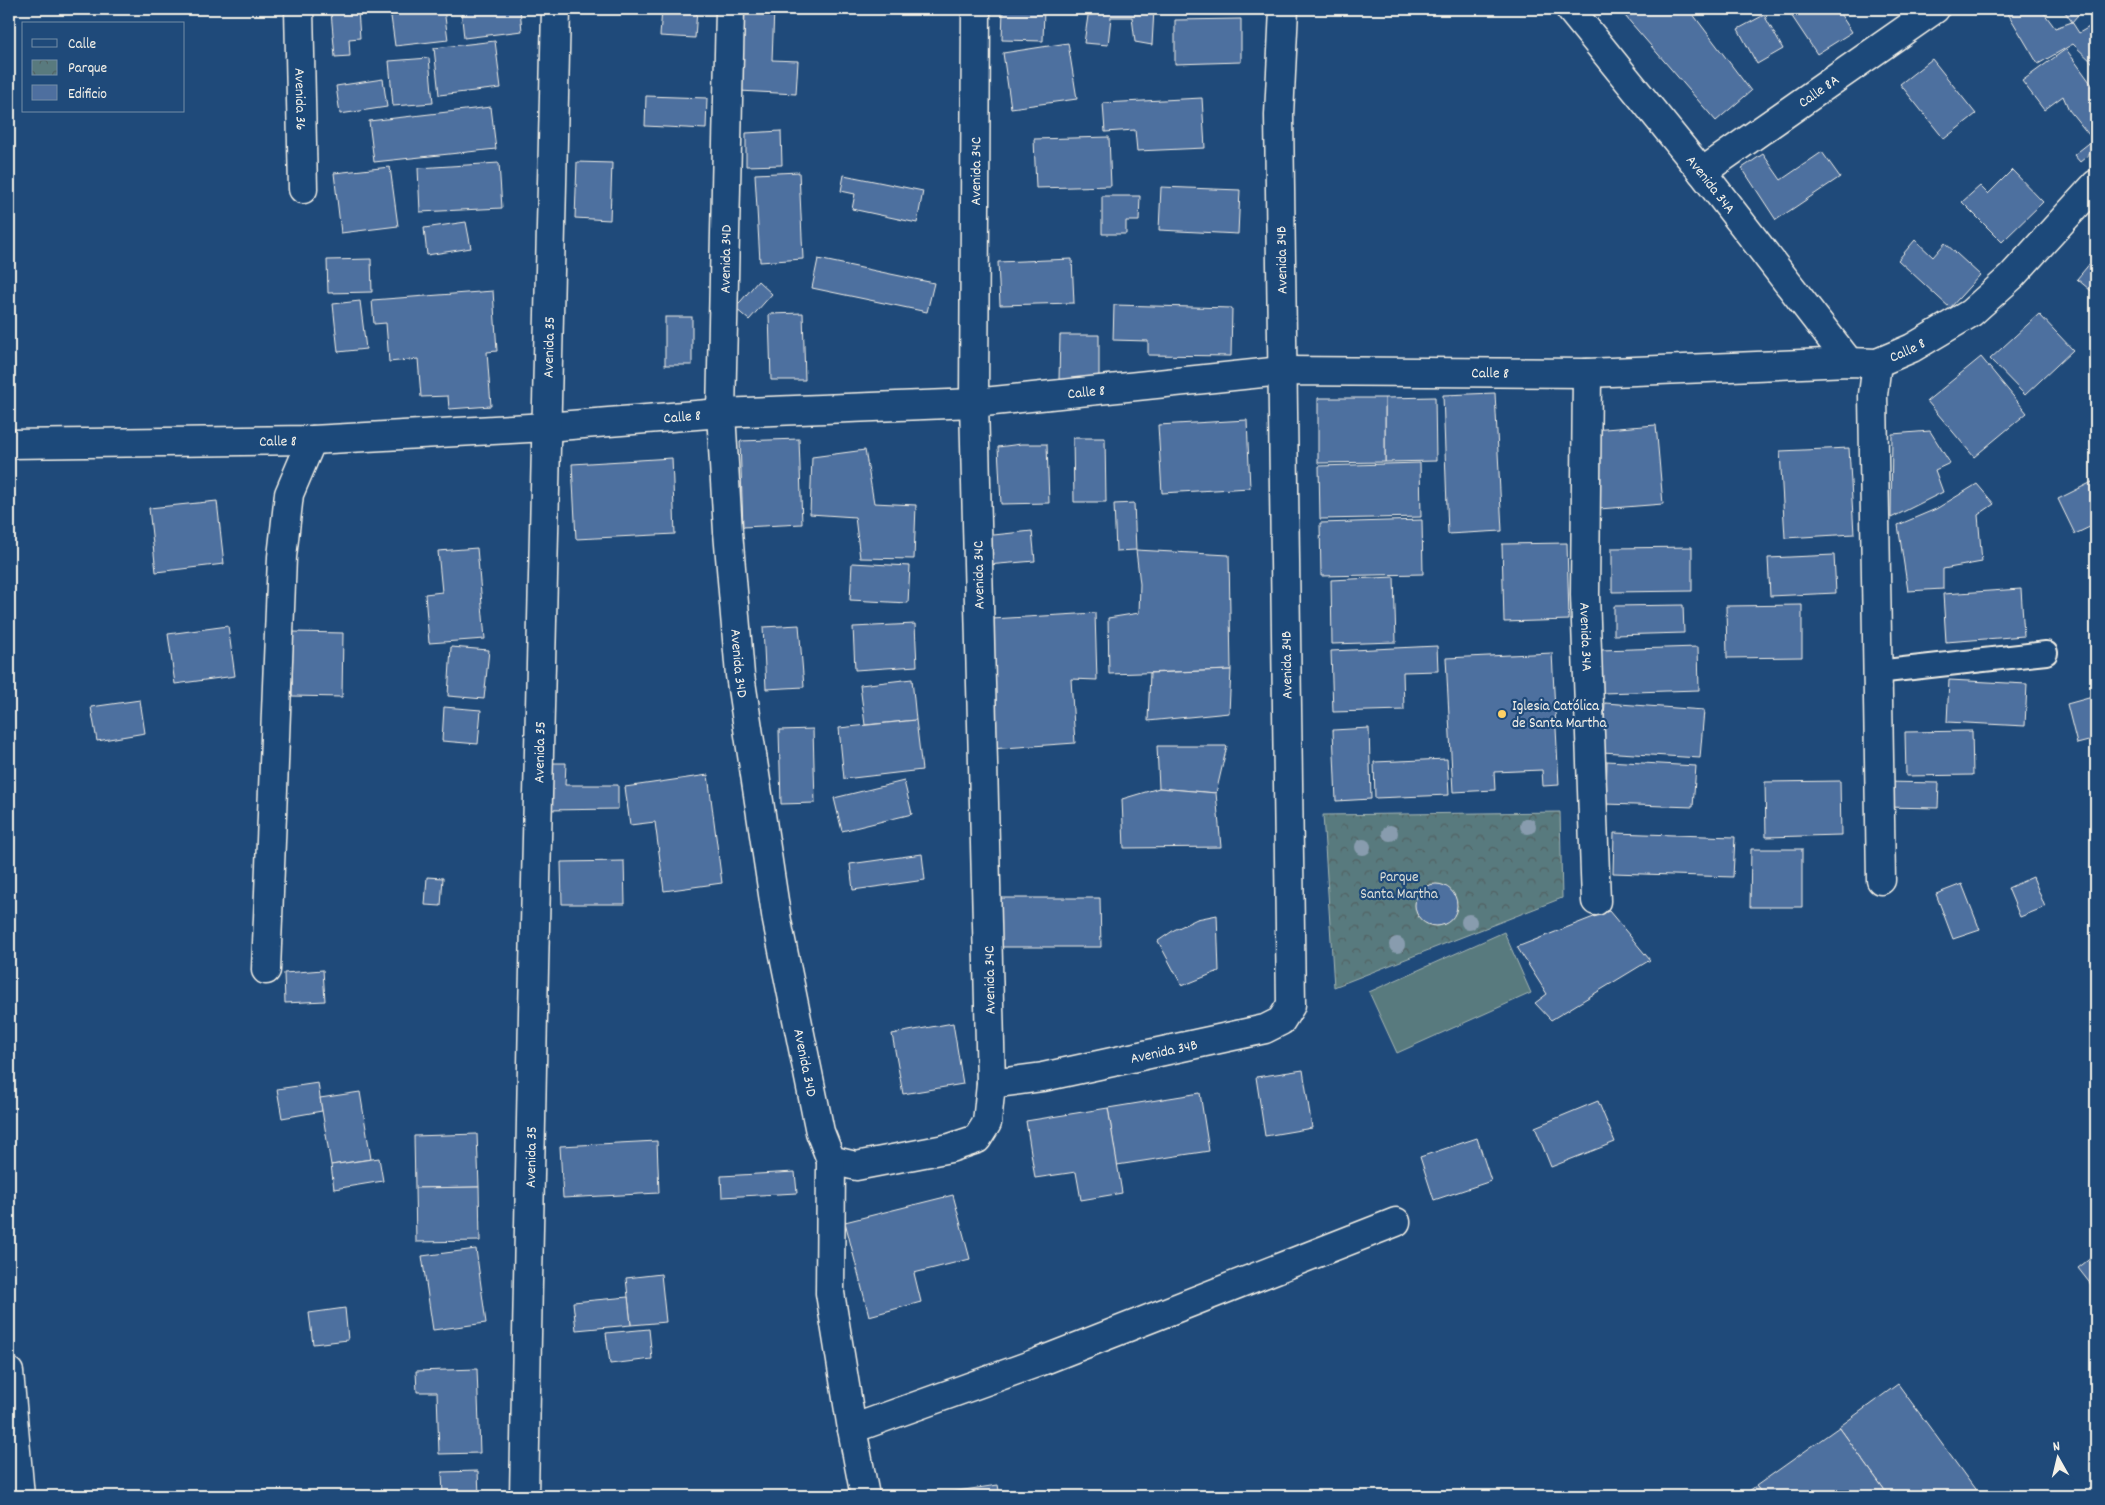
<svg xmlns="http://www.w3.org/2000/svg" width="2105" height="1505" viewBox="0 0 2105 1505" font-family="Dekko,sans-serif">
  <style>
    .park { fill: url(#park-crowns); stroke: #a6b6b3 }
    .garden { fill: #597a7e; stroke: #a6b6b3 }
    .building { fill: #4e6f9f; stroke: #f4f1e8 }
    .lines { fill: none; stroke-linecap: round; stroke-linejoin: round }
    .lane-casing { stroke: #f4f1e8; stroke-width: 26 }
    .street-casing { stroke: #f4f1e8; stroke-width: 31 }
    .lane { stroke: #1f4a7a; stroke-width: 22 }
    .street { stroke: #1f4a7a; stroke-width: 28 }
    .tree { fill: #889cae }
    .poi-dot { fill: #ffd166; stroke: #1f4a7a; stroke-width: 2 }
    .labels { text-anchor: middle; stroke-width: 4.5; stroke-linejoin: round; paint-order: stroke }
    .street-label { font-size: 15px; fill: #f4f1e8; stroke: #1f4a7a }
    .poi-label { font-size: 15px; fill: #f4f1e8; stroke: #1f4a7a; text-anchor: start }
    .park-label { font-size: 15px; fill: #dddfd8; stroke: #1f4a7a }
  </style>
  <defs>
    <pattern id="park-crowns" width="20" height="18" patternUnits="userSpaceOnUse" patternTransform="scale(1.25)"><rect width="20" height="18" fill="#597a7e"/><path d="M2 6a3 3 0 1 1 6 0M12 15a3 3 0 1 1 6 0" fill="none" stroke="#516162"/></pattern>
  </defs>
  <rect width="100%" height="100%" fill="#1f4a7a"/>
  <filter id="ink" filterUnits="userSpaceOnUse"><feTurbulence type="fractalNoise" baseFrequency=".02" numOctaves="2"/><feDisplacementMap in="SourceGraphic" scale="10" xChannelSelector="R" yChannelSelector="G"/><feConvolveMatrix kernelMatrix="1 2 1 2 8 2 1 2 1" color-interpolation-filters="sRGB"/></filter>
  <g filter="url(#ink)">
    <polygon class="park" points="1560,812 1562,898 1334,987 1323,815"/>
    <polygon class="garden" points="1504,932 1531,993 1397,1053 1369,992"/>
    <g class="building">
      <polygon points="331,9 372,9 331,12"/>
      <polygon points="390,9 444,9 448,40 395,46"/>
      <polygon points="461,9 520,9 522,31 464,38"/>
      <polygon points="662,9 697,9 695,38 660,36"/>
      <polygon points="743,9 774,9 772,60 798,61 796,94 739,91"/>
      <polygon points="1003,9 1044,9 1043,41 1002,40"/>
      <polygon points="1089,9 1154,9 1152,45 1135,42 1132,17 1111,17 1108,45 1084,43"/>
      <polygon points="1619,9 1648,9 1651,13 1657,9 1689,9 1751,91 1716,121"/>
      <polygon points="1787,9 1837,9 1852,32 1817,54"/>
      <polygon points="2015,9 2041,9 2055,28 2072,22 2079,33 2096,23 2096,66 2073,44 2038,64 2007,12"/>
      <polygon points="2063,9 2083,9 2072,22"/>
      <polygon points="358,10 360,38 349,39 350,56 335,57 331,12"/>
      <polygon points="1764,15 1783,49 1757,64 1738,29"/>
      <polygon points="1241,19 1241,62 1175,64 1175,20"/>
      <polygon points="495,41 501,88 439,95 434,48"/>
      <polygon points="1068,43 1077,99 1011,108 1003,53"/>
      <polygon points="2066,49 2092,85 2096,85 2096,149 2080,162 2074,155 2093,140 2069,110 2063,96 2044,110 2022,81"/>
      <polygon points="429,58 433,103 393,106 389,61"/>
      <polygon points="1932,59 1976,114 1944,139 1900,84"/>
      <polygon points="383,79 387,107 340,114 336,86"/>
      <polygon points="646,96 707,98 706,129 645,126"/>
      <polygon points="1202,98 1205,148 1137,151 1135,130 1105,132 1103,103"/>
      <polygon points="491,107 496,149 374,162 369,121"/>
      <polygon points="781,131 782,165 746,166 746,133"/>
      <polygon points="1109,137 1111,186 1036,188 1034,139"/>
      <polygon points="1822,152 1840,177 1776,220 1742,168 1763,154 1781,180"/>
      <polygon points="577,162 612,163 610,220 575,218"/>
      <polygon points="499,163 502,208 420,212 418,168"/>
      <polygon points="390,167 398,226 341,233 334,173"/>
      <polygon points="2012,170 2043,202 2002,242 1962,202 1980,186 1988,194"/>
      <polygon points="799,172 803,259 760,262 755,174"/>
      <polygon points="844,175 923,191 917,223 852,209 855,194 841,191"/>
      <polygon points="1161,187 1240,190 1238,234 1159,230"/>
      <polygon points="1102,196 1140,196 1139,221 1126,221 1126,234 1102,234"/>
      <polygon points="466,222 471,248 427,255 424,228"/>
      <polygon points="1915,240 1933,257 1945,243 1980,275 1950,308 1898,260"/>
      <polygon points="2096,256 2096,295 2077,279"/>
      <polygon points="371,259 372,292 328,293 327,260"/>
      <polygon points="818,259 934,283 927,312 812,288"/>
      <polygon points="1072,259 1074,303 1000,305 998,262"/>
      <polygon points="758,281 772,294 749,320 735,308"/>
      <polygon points="493,291 497,351 487,352 491,406 449,409 448,396 421,397 418,359 389,362 386,323 374,324 372,300"/>
      <polygon points="360,301 366,349 338,352 333,304"/>
      <polygon points="1114,305 1232,308 1231,356 1148,355 1148,341 1113,340"/>
      <polygon points="803,313 805,380 771,380 769,314"/>
      <polygon points="2039,314 2073,350 2025,395 1990,359"/>
      <rect x="665" y="317" width="27" height="48"/>
      <polygon points="1060,335 1099,335 1099,381 1059,380"/>
      <polygon points="1981,357 2027,413 1974,457 1927,401"/>
      <polygon points="1495,393 1502,531 1448,534 1443,395"/>
      <polygon points="1435,397 1436,461 1385,462 1385,398"/>
      <polygon points="1318,398 1385,398 1385,462 1318,463"/>
      <polygon points="1247,420 1250,488 1162,493 1158,425"/>
      <polygon points="1656,425 1663,504 1599,509 1592,430"/>
      <polygon points="1930,431 1950,463 1935,470 1943,492 1891,518 1892,434"/>
      <polygon points="1073,438 1105,438 1106,502 1074,502"/>
      <polygon points="799,439 802,524 743,527 740,441"/>
      <polygon points="1021,444 1047,444 1049,503 1001,504 998,447"/>
      <polygon points="1849,448 1854,534 1785,538 1780,451"/>
      <polygon points="865,450 874,503 916,505 914,559 860,558 855,517 810,514 812,457"/>
      <polygon points="672,458 675,534 576,539 572,464"/>
      <polygon points="1420,463 1421,517 1320,519 1319,466"/>
      <polygon points="2096,480 2096,524 2075,534 2058,499"/>
      <polygon points="1977,484 1994,504 1978,515 1982,562 1943,569 1943,589 1908,591 1898,525 1936,509"/>
      <polygon points="217,501 224,564 156,572 149,508"/>
      <polygon points="1134,503 1136,550 1116,551 1114,504"/>
      <polygon points="1422,520 1423,574 1321,576 1320,523"/>
      <polygon points="1032,531 1035,561 987,565 984,536"/>
      <polygon points="1567,543 1569,620 1504,622 1502,544"/>
      <polygon points="1692,547 1692,591 1612,592 1612,548"/>
      <polygon points="477,548 485,639 429,643 425,594 442,592 438,551"/>
      <polygon points="1136,550 1229,555 1231,670 1109,674 1108,618 1139,613 1140,584"/>
      <polygon points="1834,555 1836,593 1770,596 1768,558"/>
      <polygon points="852,563 910,566 908,603 850,600"/>
      <polygon points="1394,577 1396,642 1332,644 1331,580"/>
      <polygon points="2021,589 2024,636 1946,642 1943,594"/>
      <polygon points="1683,605 1684,633 1614,635 1614,606"/>
      <polygon points="1802,605 1802,657 1727,658 1726,606"/>
      <polygon points="1095,613 1097,680 1071,679 1075,743 990,749 992,619"/>
      <polygon points="915,624 917,666 855,670 853,627"/>
      <polygon points="799,625 804,687 766,689 763,627"/>
      <polygon points="228,626 235,676 175,684 168,634"/>
      <polygon points="293,632 343,633 342,697 292,696"/>
      <polygon points="1437,646 1438,671 1403,672 1404,710 1333,712 1331,651"/>
      <polygon points="451,647 489,650 484,699 448,696"/>
      <polygon points="1698,647 1699,690 1602,693 1600,650"/>
      <polygon points="1552,653 1559,785 1543,786 1542,770 1494,772 1495,790 1453,792 1446,658"/>
      <polygon points="1231,670 1229,713 1148,721 1150,673"/>
      <polygon points="912,679 916,720 865,725 860,685"/>
      <polygon points="1949,680 2027,684 2025,726 1947,722"/>
      <polygon points="2096,696 2096,739 2077,744 2067,704"/>
      <polygon points="140,700 145,733 97,741 91,707"/>
      <polygon points="1605,703 1704,710 1700,758 1602,752"/>
      <polygon points="444,707 481,710 478,744 442,741"/>
      <polygon points="916,720 922,770 844,779 839,728"/>
      <polygon points="1369,728 1371,799 1336,801 1333,730"/>
      <polygon points="813,729 815,803 781,804 779,730"/>
      <polygon points="1972,731 1973,775 1906,776 1905,732"/>
      <polygon points="1157,746 1227,746 1216,793 1159,788"/>
      <polygon points="1447,759 1449,795 1375,798 1374,762"/>
      <polygon points="1607,761 1696,766 1693,807 1606,804"/>
      <polygon points="547,763 566,763 565,785 618,785 618,809 547,810"/>
      <polygon points="708,775 722,883 664,891 655,822 630,825 625,787"/>
      <polygon points="904,781 912,814 842,831 834,798"/>
      <polygon points="1840,781 1841,835 1766,837 1765,782"/>
      <polygon points="1885,782 1939,783 1938,808 1884,807"/>
      <polygon points="1159,788 1216,793 1221,847 1124,848 1122,799"/>
      <polygon points="1614,833 1735,837 1733,877 1613,873"/>
      <polygon points="1751,849 1802,849 1802,907 1750,907"/>
      <polygon points="922,854 925,880 853,890 850,864"/>
      <polygon points="624,861 625,904 562,904 561,862"/>
      <polygon points="427,877 443,878 441,906 425,905"/>
      <polygon points="2033,877 2045,907 2020,917 2008,888"/>
      <circle cx="1436" cy="905" r="21"/>
      <polygon points="1962,884 1980,930 1953,939 1936,894"/>
      <polygon points="999,898 1100,898 1101,947 999,947"/>
      <polygon points="1609,911 1650,960 1551,1020 1535,1003 1547,994 1517,947"/>
      <polygon points="1217,915 1219,971 1182,986 1158,941 1174,930 1197,919"/>
      <polygon points="323,970 325,1001 285,1003 284,973"/>
      <polygon points="953,1023 963,1084 903,1094 892,1034"/>
      <polygon points="1303,1070 1312,1128 1265,1136 1256,1077"/>
      <polygon points="318,1083 322,1111 282,1118 277,1089"/>
      <polygon points="360,1092 371,1159 331,1165 320,1098"/>
      <polygon points="1200,1093 1209,1151 1117,1165 1108,1108"/>
      <polygon points="1598,1101 1615,1142 1551,1167 1535,1127"/>
      <polygon points="1108,1108 1122,1193 1081,1200 1076,1172 1035,1178 1026,1121"/>
      <polygon points="477,1134 479,1187 415,1188 414,1136"/>
      <polygon points="1477,1138 1491,1181 1434,1200 1420,1157"/>
      <polygon points="657,1141 659,1193 563,1198 560,1146"/>
      <polygon points="379,1158 383,1181 334,1189 331,1165"/>
      <polygon points="795,1172 797,1193 722,1197 721,1176"/>
      <polygon points="479,1187 480,1241 416,1242 415,1188"/>
      <polygon points="953,1195 970,1259 914,1273 921,1302 869,1316 845,1222"/>
      <polygon points="476,1249 486,1323 433,1330 422,1256"/>
      <polygon points="2096,1254 2096,1291 2078,1268"/>
      <polygon points="661,1274 666,1322 631,1325 626,1278"/>
      <polygon points="628,1297 631,1325 576,1330 573,1302"/>
      <polygon points="345,1308 348,1340 313,1344 309,1313"/>
      <polygon points="649,1329 652,1359 610,1364 606,1333"/>
      <polygon points="477,1369 480,1453 439,1454 437,1392 417,1392 416,1371"/>
      <polygon points="1898,1384 1980,1496 1889,1496 1839,1427"/>
      <polygon points="1839,1427 1889,1496 1764,1496 1756,1486"/>
      <polygon points="478,1471 479,1496 443,1496 442,1472"/>
      <polygon points="998,1485 1000,1496 931,1496 930,1495"/>
      <polygon points="1756,1486 1764,1496 1742,1496"/>
      <polygon points="541,1491 629,1492 629,1496 541,1496"/>
    </g>
    <g class="lines">
      <defs>
        <polyline id="lane" points="1877,672 2046,653"/>
        <g id="street">
          <path id="s1" d="M 299,9 L 303,189"/>
          <path id="s2" d="M 730,9 L 721,413 L 728,532 L 740,675 L 777,921 L 820,1132 L 831,1160 L 856,1166 L 950,1148 L 977,1139 L 987,1123 L 991,1084 L 974,403 L 976,9"/>
          <path id="s3" d="M 1570,9 L 1702,172 L 1849,362"/>
          <path id="s4" d="M 1702,172 L 1935,9"/>
          <polyline points="1877,363 1873,395 1881,880"/>
          <path id="s5" d="M 1587,373 L 1585,595 L 1596,901"/>
          <path id="s6" d="M 9,444 L 312,440 L 546,427 L 721,413 L 974,403 L 1282,371 L 1587,373 L 1849,362 L 1877,363 L 1912,348 L 1971,313 L 2011,277 L 2096,184"/>
          <polyline points="266,970 282,557 289,494 312,440"/>
          <path id="s7" d="M 991,1084 L 1043,1077 L 1265,1029 L 1281,1021 L 1291,1005 L 1279,115 L 1284,9"/>
          <polyline points="831,1160 830,1293 852,1429 865,1496"/>
          <polyline points="9,1372 20,1496"/>
          <polyline points="852,1429 1039,1362 1396,1222"/>
          <path id="s8" d="M 524,1496 L 533,1013 L 556,9"/>
        </g>
      </defs>
      <use href="#lane" class="lane-casing"/>
      <use href="#street" class="street-casing"/>
      <use href="#lane" class="lane"/>
      <use href="#street" class="street"/>
    </g>
    <g class="tree">
      <circle cx="1528" cy="826" r="8"/>
      <circle cx="1390" cy="833" r="8"/>
      <circle cx="1363" cy="847" r="8"/>
      <circle cx="1469" cy="922" r="8"/>
      <circle cx="1397" cy="945" r="8"/>
    </g>
  </g>
  <circle class="poi-dot" cx="1502" cy="714" r="5"/>
  <g class="labels">
    <g class="street-label">
      <text dy="5" stroke="none"><textPath href="#s4" startOffset="142">Calle 8A</textPath></text>
      <text dy="5" stroke="none"><textPath href="#s1" startOffset="90">Avenida 36</textPath></text>
      <text dy="5" stroke="none"><textPath href="#s2" startOffset="2282">Avenida 34C</textPath></text>
      <text dy="5" stroke="none"><textPath href="#s3" startOffset="225">Avenida 34A</textPath></text>
      <text transform="translate(725 259) rotate(-89)" y="5">Avenida 34D</text>
      <text transform="translate(1281 260) rotate(-91)" y="5">Avenida 34B</text>
      <text dy="5" stroke="none"><textPath href="#s8" startOffset="1149">Avenida 35</textPath></text>
      <text dy="5" stroke="none"><textPath href="#s6" startOffset="1904">Calle 8</textPath></text>
      <text dy="5" stroke="none"><textPath href="#s6" startOffset="1484">Calle 8</textPath></text>
      <text dy="5" stroke="none"><textPath href="#s6" startOffset="1079">Calle 8</textPath></text>
      <text dy="5" stroke="none"><textPath href="#s6" startOffset="674">Calle 8</textPath></text>
      <text dy="5" stroke="none"><textPath href="#s6" startOffset="269">Calle 8</textPath></text>
      <text transform="translate(978 575) rotate(-91)" y="5">Avenida 34C</text>
      <text dy="5" stroke="none"><textPath href="#s5" startOffset="264">Avenida 34A</textPath></text>
      <text dy="5" stroke="none"><textPath href="#s2" startOffset="655">Avenida 34D</textPath></text>
      <text transform="translate(1286 665) rotate(-91)" y="5">Avenida 34B</text>
      <text dy="5" stroke="none"><textPath href="#s8" startOffset="744">Avenida 35</textPath></text>
      <text transform="translate(989 980) rotate(-91)" y="5">Avenida 34C</text>
      <text dy="5" stroke="none"><textPath href="#s7" startOffset="176">Avenida 34B</textPath></text>
      <text dy="5" stroke="none"><textPath href="#s2" startOffset="1060">Avenida 34D</textPath></text>
      <text dy="5" stroke="none"><textPath href="#s8" startOffset="339">Avenida 35</textPath></text>
    </g>
    <g class="poi-label">
      <text x="1512" y="710">Iglesia Católica<tspan x="1512" dy="17">de Santa Martha</tspan></text>
    </g>
    <g class="park-label">
      <text x="1399" y="881">Parque<tspan x="1399" dy="17">Santa Martha</tspan></text>
    </g>
  </g>
  <rect width="2105" height="1505" fill="none" stroke="#1f4a7a" stroke-width="30"/>
  <rect x="15" y="15" width="2075" height="1475" fill="none" stroke="#f4f1e8" stroke-width="2" filter="url(#ink)"/>
  <rect x="22" y="22" width="162" height="90" fill="#1f4a7a" stroke="#748da6"/>
  <rect x="32" y="39" width="25" height="8" fill="#1f4a7a" stroke="#748da6"/>
  <text x="68" y="48" font-size="15" fill="#f4f1e8">Calle</text>
  <rect x="32" y="60" width="25" height="15" fill="url(#park-crowns)" stroke="#748da6"/>
  <text x="68" y="72" font-size="15" fill="#f4f1e8">Parque</text>
  <rect x="32" y="85" width="25" height="15" fill="#4e6f9f" stroke="#748da6"/>
  <text x="68" y="98" font-size="15" fill="#f4f1e8">Edificio</text>
  <g transform="translate(2058 1458) rotate(352)" stroke="#1f4a7a" stroke-width="4" paint-order="stroke">
  <path d="M0-4L9 19L0 12L-9 19Z" fill="#f4f1e8"/>
  <text y="-8" font-size="14" font-weight="bold" text-anchor="middle" fill="#f4f1e8">N</text>
  </g>
</svg>
